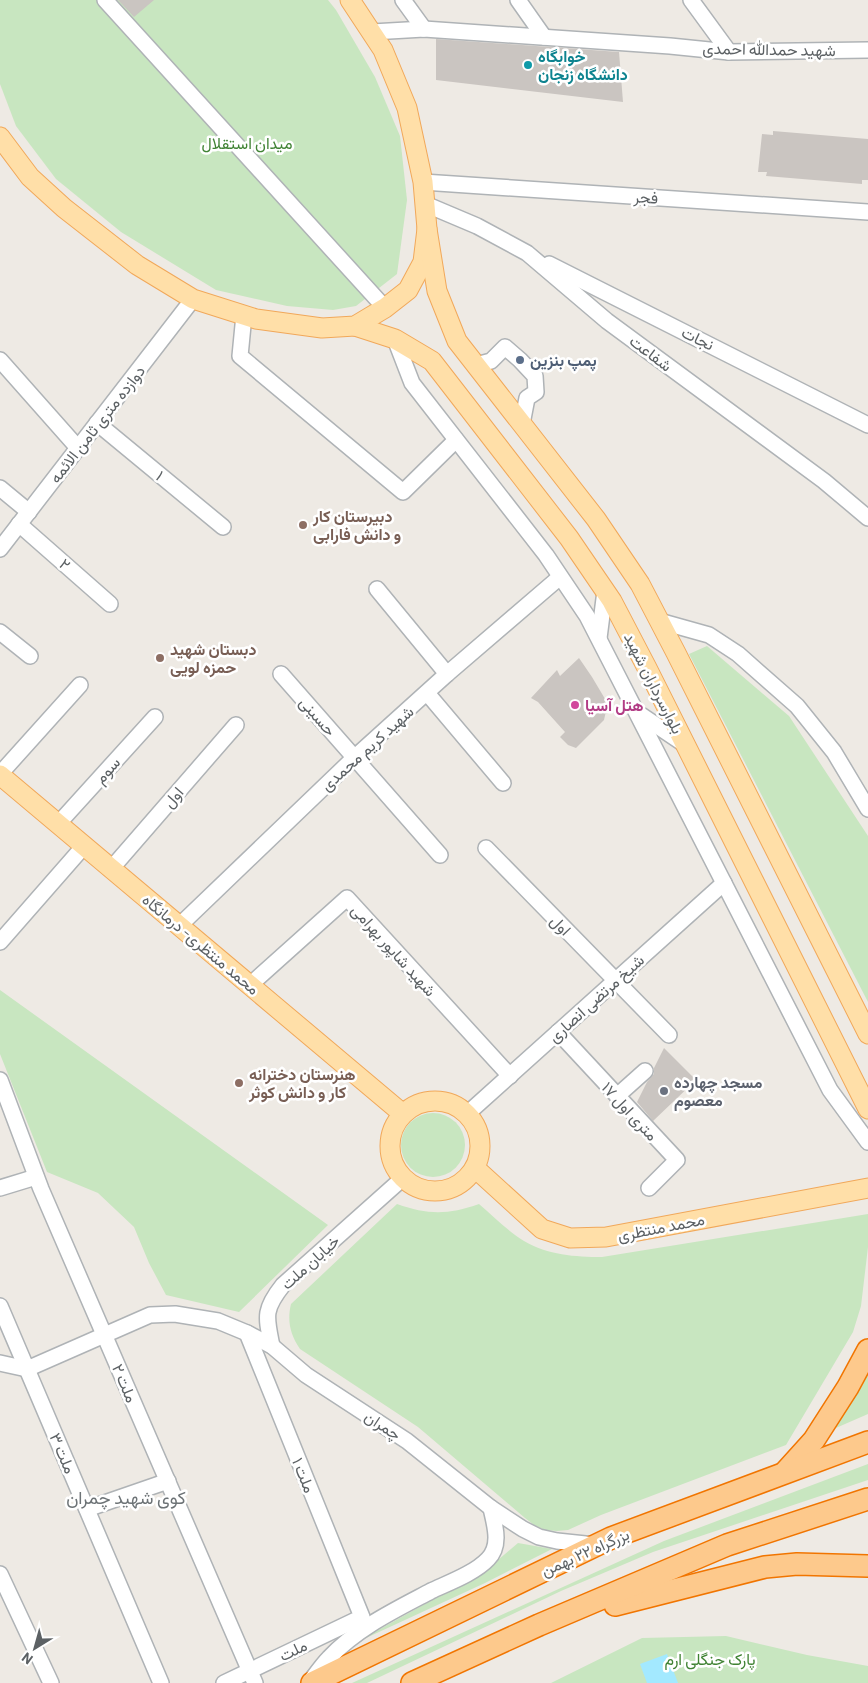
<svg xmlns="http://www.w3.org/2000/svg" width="868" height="1683" viewBox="0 0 868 1683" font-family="Barlow,Vazirmatn,sans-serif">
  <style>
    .green { fill: #c8e6c0 }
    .water { fill: #a3e9ff }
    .building { fill: #cac5c1 }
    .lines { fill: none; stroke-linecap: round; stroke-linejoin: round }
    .minor-casing { stroke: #afb3b6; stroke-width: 18 }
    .major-casing { stroke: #f1a85a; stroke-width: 21 }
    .highway-casing { stroke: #f17500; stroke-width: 24 }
    .minor { stroke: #fff; stroke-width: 15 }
    .major { stroke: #ffdfa8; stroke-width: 19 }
    .highway { stroke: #fdc98c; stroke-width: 21 }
    .culture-dot { fill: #0f9aa8; stroke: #fff; stroke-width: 2 }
    .service-dot { fill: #5c6f8a; stroke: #fff; stroke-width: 2 }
    .education-dot { fill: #8d6e63; stroke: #fff; stroke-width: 2 }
    .hotel-dot { fill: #d1479c; stroke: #fff; stroke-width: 2 }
    .worship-dot { fill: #6b7280; stroke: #fff; stroke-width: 2 }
    .labels { text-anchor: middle; stroke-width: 5; stroke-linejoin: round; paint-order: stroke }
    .street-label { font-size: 16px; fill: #5c6164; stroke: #fff }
    .culture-label { font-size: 16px; font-weight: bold; fill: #0d838f; stroke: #fff; text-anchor: start }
    .park-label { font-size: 16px; fill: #408334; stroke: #fff }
    .service-label { font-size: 16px; font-weight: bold; fill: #4e5e75; stroke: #fff; text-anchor: start }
    .education-label { font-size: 16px; font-weight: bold; fill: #785e54; stroke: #fff; text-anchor: start }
    .hotel-label { font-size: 16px; font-weight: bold; fill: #b23c85; stroke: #fff; text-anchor: start }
    .worship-label { font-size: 16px; font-weight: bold; fill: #5b616d; stroke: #fff; text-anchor: start }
    .neighbourhood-label { font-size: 18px; fill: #6d7376; stroke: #fff }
  </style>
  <rect width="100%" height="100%" fill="#eeeae4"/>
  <g class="green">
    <polygon points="0,0 328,0 336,10 375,77 400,136 407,200 397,274 356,306 333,310 287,306 216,290 121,232 56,179 16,126 0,84"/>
    <polygon points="707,646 789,716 868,836 868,1002 689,654"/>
    <polygon points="0,990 328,1225 239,1312 166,1295 149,1263 134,1227 98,1193 47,1172 0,1054"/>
    <circle cx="433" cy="1145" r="32"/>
    <path d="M 397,1204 C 428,1215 448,1215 479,1204 C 493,1216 509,1232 524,1241 C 548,1255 575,1257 602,1257 L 868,1214 L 868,1247 L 861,1306 L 853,1332 L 786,1445 L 601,1515 L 568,1530 L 557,1531 L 545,1530 L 534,1525 L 525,1518 L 418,1427 L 300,1349 C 290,1334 287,1321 291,1304 Z"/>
    <polygon points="868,1368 868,1414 829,1431"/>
    <polygon points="868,1464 868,1480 653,1552 561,1591 367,1683 352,1683 664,1541"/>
    <polygon points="518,1543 552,1549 485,1583 353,1644 434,1599 463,1585 491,1566"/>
    <polygon points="726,1636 807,1655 868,1666 868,1683 551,1683 642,1638"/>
  </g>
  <polygon class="water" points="667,1654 678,1683 647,1683 640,1664"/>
  <g class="building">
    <polygon points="118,0 154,0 134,17"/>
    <polygon points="436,39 619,52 623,102 436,80"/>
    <polygon points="773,131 868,139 868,180 862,180 862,184 766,176 767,172 758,172 762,134 773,135"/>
    <polygon points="579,658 592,677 611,709 606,711 604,720 576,748 568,745 560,737 565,732 538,702 531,698 557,670 560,676"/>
    <polygon points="664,1048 696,1080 653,1121 637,1102 647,1082 654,1074 654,1068"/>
  </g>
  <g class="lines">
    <defs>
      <g id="minor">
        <polyline points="105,0 385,308"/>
        <polyline points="403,0 424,29"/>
        <polyline points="518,0 544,37"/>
        <polyline points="691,0 729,52"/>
        <polyline points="372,32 424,29 670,46 729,52 868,50"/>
        <polyline points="423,182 868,212"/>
        <polyline points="425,204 477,226 527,253 607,321 824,481 868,518"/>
        <polyline points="549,264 868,425"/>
        <polyline points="244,315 240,356 403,492 456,440"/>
        <polyline points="395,339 412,383 546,555 587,616 830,1090 868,1142"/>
        <polyline points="0,360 78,448"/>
        <polyline points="476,365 491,361 505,347 520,360 535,376 536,392 527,398 522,424"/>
        <polyline points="97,423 223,527"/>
        <polyline points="0,488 29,512"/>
        <polyline points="19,524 110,604"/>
        <polyline points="0,549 193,299"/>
        <polyline points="377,589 447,674"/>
        <polyline points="659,621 709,635 738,654 797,706 834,752 868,809"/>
        <polyline points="0,632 30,656"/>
        <polyline points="599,638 605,591"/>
        <polyline points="281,674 440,855"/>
        <polyline points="427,693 503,783"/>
        <polyline points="638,713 687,746"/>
        <polyline points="0,774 80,685"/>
        <polyline points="58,824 155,717"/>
        <polyline points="486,848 669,1035"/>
        <polyline points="111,869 236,725"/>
        <polyline points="179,926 354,758 447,674 560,577"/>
        <polyline points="0,942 84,846"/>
        <polyline points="250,985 347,898 510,1076"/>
        <polyline points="558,1032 677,1160 649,1188"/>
        <polyline points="0,1080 41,1189 255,1683"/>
        <polyline points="617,1096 645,1071"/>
        <polyline points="467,1114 724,883"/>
        <polyline points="0,1188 36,1177"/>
        <polyline points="0,1306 161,1683"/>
        <path d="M 272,1346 C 266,1317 263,1310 283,1285 L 403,1178"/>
        <polyline points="0,1363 27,1369 150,1315 175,1314 218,1321 247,1333 272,1346 306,1375 407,1441 491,1508 523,1529 539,1537 557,1541 595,1545"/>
        <polyline points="87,1509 168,1481"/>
        <polyline points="0,1574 51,1683"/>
        <path d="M 310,1682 C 316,1674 322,1665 329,1658 C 357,1628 395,1610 431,1591 C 448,1583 475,1573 488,1559 C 502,1545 494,1523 491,1508"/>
        <polyline points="224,1683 362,1617 247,1333"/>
      </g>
      <g id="major">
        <polyline points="0,137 30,177 64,208 137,265 193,299 256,319 322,328 355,326 385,308 408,290 423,262 427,229 423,182 407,108 383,50 350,0"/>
        <polyline points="427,229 437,291 457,341 596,519 640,584 676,653 868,1034"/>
        <polyline points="355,326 395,339 432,361 569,538 612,601 647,668 868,1109"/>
        <polyline points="0,775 403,1114"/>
        <circle cx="435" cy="1146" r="45"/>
        <polyline points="475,1168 542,1229 570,1238 606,1237 868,1188"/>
      </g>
      <g id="highway">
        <polyline points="786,1471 814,1440 848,1387 868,1350"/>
        <polyline points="615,1605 765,1567 797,1564 868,1566"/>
        <polyline points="312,1683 611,1538 868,1442"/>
        <polyline points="412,1683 539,1625 727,1545 868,1499"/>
      </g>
    </defs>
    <use href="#minor" class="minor-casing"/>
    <use href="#major" class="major-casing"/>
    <use href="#highway" class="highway-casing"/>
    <use href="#minor" class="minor"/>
    <use href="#major" class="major"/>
    <use href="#highway" class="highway"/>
  </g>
  <circle class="culture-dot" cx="528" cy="65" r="5"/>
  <circle class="service-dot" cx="520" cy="360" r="5"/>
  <g class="education-dot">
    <circle cx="303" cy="525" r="5"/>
    <circle cx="160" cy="658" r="5"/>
    <circle cx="239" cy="1083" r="5"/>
  </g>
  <circle class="hotel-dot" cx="575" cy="705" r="5"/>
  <circle class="worship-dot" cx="664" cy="1091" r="5"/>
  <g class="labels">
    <g class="street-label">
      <text transform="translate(769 49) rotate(1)" y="6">شهید حمدالله احمدی</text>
      <text transform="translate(646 197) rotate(4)" y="6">فجر</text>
      <text transform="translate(698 338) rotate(26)" y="6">نجات</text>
      <text transform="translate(651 353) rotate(37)" y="6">شفاعت</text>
      <text transform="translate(97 424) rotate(-52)" y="6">دوازده متری ثامن الائمه</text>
      <text transform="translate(160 475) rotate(39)" y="6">۱</text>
      <text transform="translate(65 564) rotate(41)" y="6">۲</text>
      <text transform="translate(654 683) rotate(63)" y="6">بلوارسرداران شهید</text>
      <text transform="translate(318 716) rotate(49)" y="6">حسینی</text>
      <text transform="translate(367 748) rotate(-42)" y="6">شهید کریم محمدی</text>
      <text transform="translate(107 770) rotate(-48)" y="6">سوم</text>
      <text transform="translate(173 797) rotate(-49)" y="6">اول</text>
      <text transform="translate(561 925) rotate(46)" y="6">اول</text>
      <text transform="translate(201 944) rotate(40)" y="6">محمد منتظری- درمانگاه</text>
      <text transform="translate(394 950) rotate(48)" y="6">شهید شاپور بهرامی</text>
      <text transform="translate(596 998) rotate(-42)" y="6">شیخ مرتضی انصاری</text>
      <text transform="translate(630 1111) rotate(47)" y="6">۱۷ متری اول</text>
      <text transform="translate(661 1227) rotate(-11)" y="6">محمد منتظری</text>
      <text transform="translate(310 1262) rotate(-42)" y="6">خیابان ملت</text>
      <text transform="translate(125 1383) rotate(67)" y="6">ملت ۲</text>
      <text transform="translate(383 1425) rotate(33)" y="6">چمران</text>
      <text transform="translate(63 1453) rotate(67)" y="6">ملت ۳</text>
      <text transform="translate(304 1475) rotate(68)" y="6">ملت ۱</text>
      <text transform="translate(585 1552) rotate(-24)" y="6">بزرگراه ۲۲ بهمن</text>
      <text transform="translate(293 1650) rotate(-26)" y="6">ملت</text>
    </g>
    <g class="culture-label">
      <text x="538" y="62">خوابگاه<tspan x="538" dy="18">دانشگاه زنجان</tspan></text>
    </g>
    <g class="park-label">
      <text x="247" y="149">میدان استقلال</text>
      <text x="710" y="1665">پارک جنگلی ارم</text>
    </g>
    <g class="service-label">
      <text x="530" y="366">پمپ بنزین</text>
    </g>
    <g class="education-label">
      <text x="313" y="522">دبیرستان کار<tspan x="313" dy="18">و دانش فارابی</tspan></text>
      <text x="170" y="655">دبستان شهید<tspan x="170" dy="18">حمزه لویی</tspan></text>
      <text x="249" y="1080">هنرستان دخترانه<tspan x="249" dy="18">کار و دانش کوثر</tspan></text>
    </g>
    <g class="hotel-label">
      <text x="585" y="711">هتل آسیا</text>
    </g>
    <g class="worship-label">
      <text x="674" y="1088">مسجد چهارده<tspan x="674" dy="18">معصوم</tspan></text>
    </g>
    <g class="neighbourhood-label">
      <text x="126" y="1504">کوی شهید چمران</text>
    </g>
  </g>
  <g transform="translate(35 1648) rotate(217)" stroke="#ffffff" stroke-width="4" paint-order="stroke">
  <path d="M0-4L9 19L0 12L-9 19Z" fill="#5c6164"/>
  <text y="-8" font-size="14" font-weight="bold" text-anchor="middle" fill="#5c6164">N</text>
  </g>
</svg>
